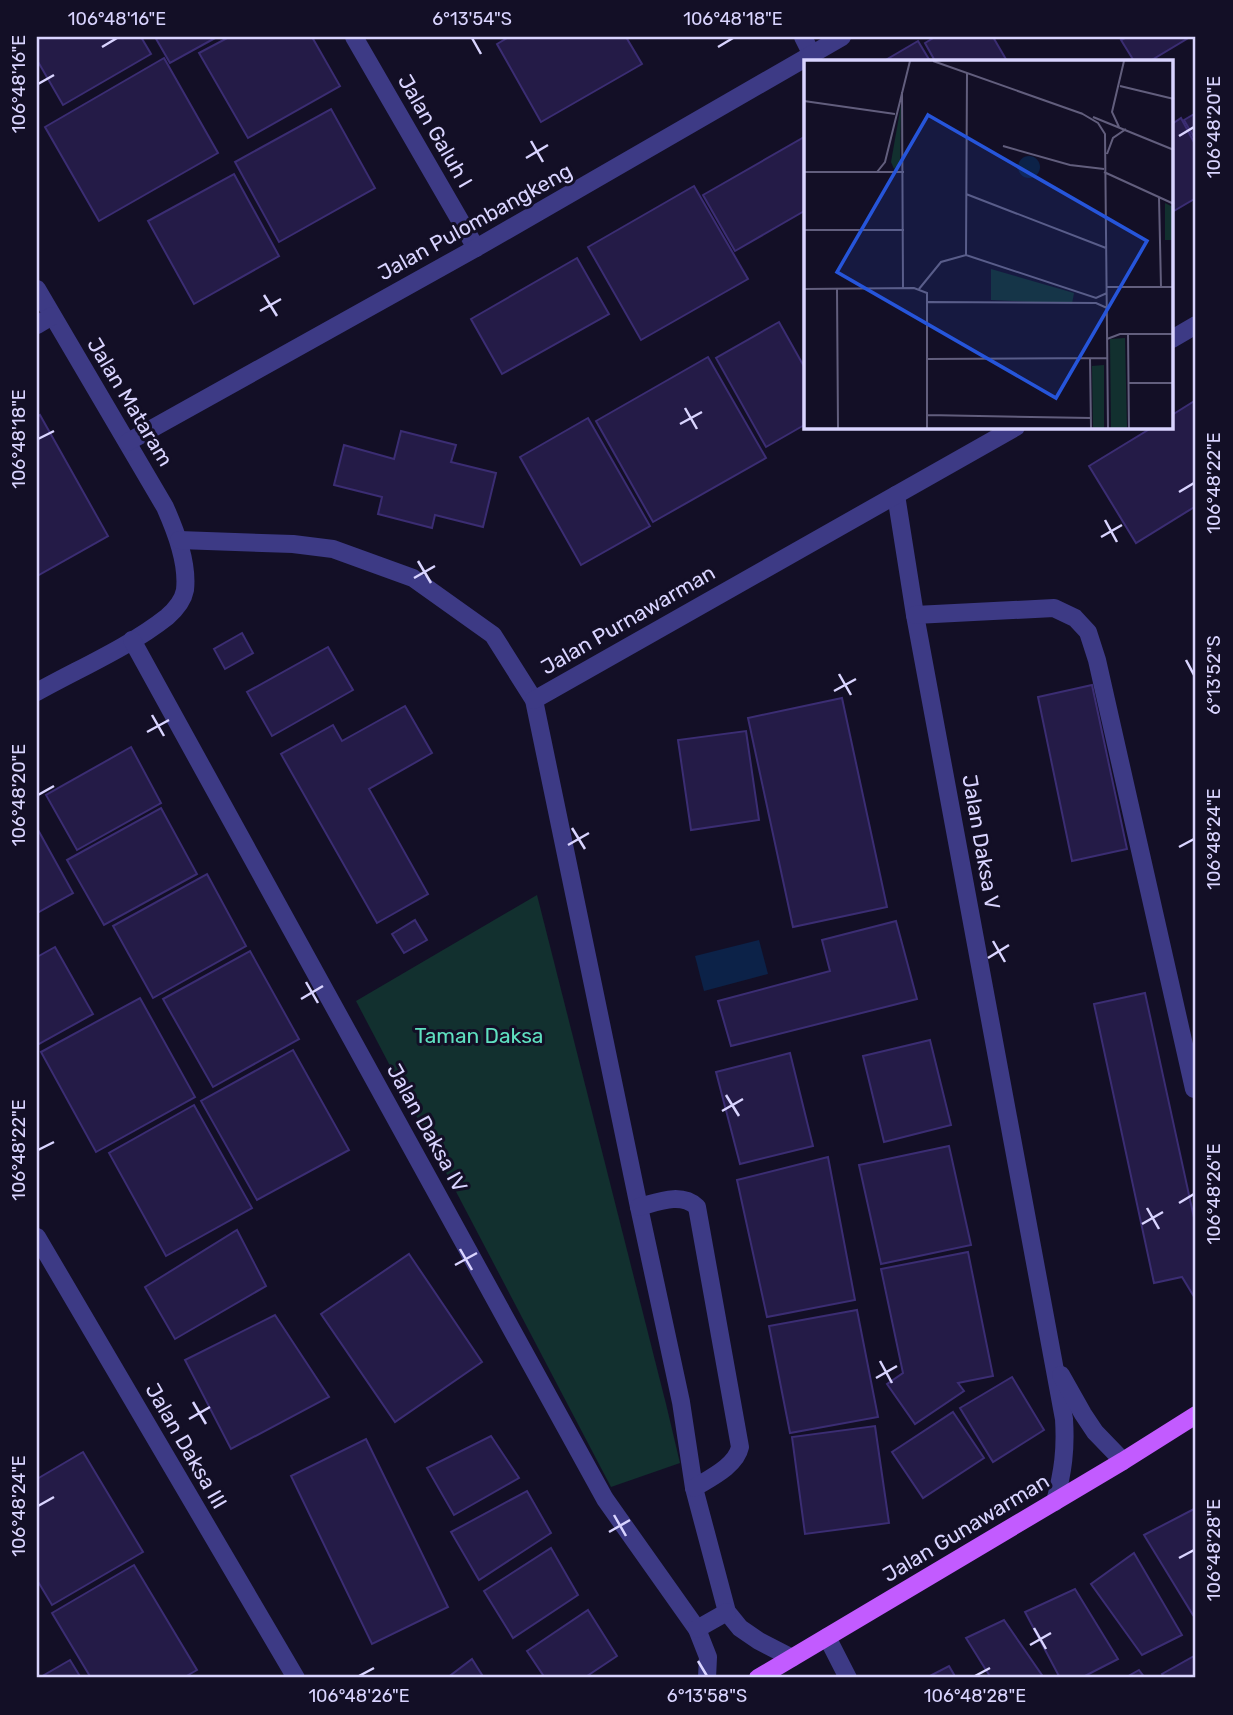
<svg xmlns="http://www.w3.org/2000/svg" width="1233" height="1715" viewBox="0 0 1233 1715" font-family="Rubik,sans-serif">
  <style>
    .green { fill: #12302f }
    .water { fill: #0c2248 }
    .building { fill: #241b47; stroke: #3b2d73; stroke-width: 2 }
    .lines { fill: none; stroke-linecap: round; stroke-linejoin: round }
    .minor { stroke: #3d3a85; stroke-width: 18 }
    .major { stroke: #c25bff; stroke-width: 18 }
    .ticks { fill: none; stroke: #d9d4ff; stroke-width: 2.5 }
    .labels { text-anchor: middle; stroke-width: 6; stroke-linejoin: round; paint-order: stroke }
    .street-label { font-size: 21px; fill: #d9d4ff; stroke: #130f26 }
    .park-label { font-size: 21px; fill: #5fe0c0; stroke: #130f26 }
    .inset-road { fill: none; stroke: #625e7d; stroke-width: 2 }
    .view { fill: #2655da; fill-opacity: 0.15; stroke: #2655da; stroke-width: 3.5 }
    .inset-edge { fill: none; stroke: #d9d4ff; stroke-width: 3.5 }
    .neatline { fill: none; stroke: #d9d4ff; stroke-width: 2.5 }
    .ticks-label { font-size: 18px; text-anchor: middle; fill: #d9d4ff }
  </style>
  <rect width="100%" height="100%" fill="#130f26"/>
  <polygon class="green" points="537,895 666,1404 680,1463 611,1487 356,1001"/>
  <polygon class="water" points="759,940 768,974 704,991 695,956"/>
  <g class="building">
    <polygon points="37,37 141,37 151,54 63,105 37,60"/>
    <polygon points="155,37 217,37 170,63"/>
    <polygon points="229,37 312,37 340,86 248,138 199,53"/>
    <polygon points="509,37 626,37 642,64 541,122 497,44"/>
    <polygon points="935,37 993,37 1007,61 935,61 925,43"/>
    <polygon points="1127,37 1190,37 1150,61 1134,61 1121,40"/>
    <polygon points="918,41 930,61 884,61"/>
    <polygon points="164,58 218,153 99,221 45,127"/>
    <polygon points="331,109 375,188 279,242 235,162"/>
    <polygon points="1196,113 1196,141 1184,120"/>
    <polygon points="1181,118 1196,146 1196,198 1172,212 1172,124"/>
    <polygon points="806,136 806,210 735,251 703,195"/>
    <polygon points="234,174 279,256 194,304 148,221"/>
    <polygon points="694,186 748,279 641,340 588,247"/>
    <polygon points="577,258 609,314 502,374 471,319"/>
    <polygon points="779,322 806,370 806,424 766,447 716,358"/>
    <polygon points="708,357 766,458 653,522 596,421"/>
    <polygon points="1196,400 1196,506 1136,543 1089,466 1153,427 1172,427 1172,415"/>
    <polygon points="40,415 108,536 37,576 37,417"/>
    <polygon points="588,418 650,526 581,565 520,457"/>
    <polygon points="401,431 456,445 451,462 496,473 483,527 435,515 432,528 378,514 382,497 334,485 344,445 394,459"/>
    <polygon points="242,633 253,653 225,669 214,649"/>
    <polygon points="328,647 353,690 272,736 247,692"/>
    <polygon points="1092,685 1127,849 1072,861 1038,697"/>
    <polygon points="842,698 887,907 793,927 748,718"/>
    <polygon points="405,706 432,753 369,789 428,894 377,923 281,754 333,725 342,741"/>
    <polygon points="746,731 759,820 691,830 678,740"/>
    <polygon points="131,747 161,803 77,850 46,795"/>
    <polygon points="161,808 197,874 104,925 67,860"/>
    <polygon points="37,828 73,893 37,913"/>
    <polygon points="207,874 246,946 153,998 113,926"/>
    <polygon points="415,920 427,940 404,953 392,934"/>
    <polygon points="896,921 917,999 731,1046 718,1001 830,971 822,940"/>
    <polygon points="55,947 93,1014 37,1045 37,957"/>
    <polygon points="250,951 299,1039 213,1087 163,999"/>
    <polygon points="1145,993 1196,1227 1196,1300 1182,1277 1154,1283 1094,1004"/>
    <polygon points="140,998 195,1097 96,1152 41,1052"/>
    <polygon points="930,1040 951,1125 884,1142 863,1056"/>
    <polygon points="293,1050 349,1150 257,1200 201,1101"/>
    <polygon points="790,1053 813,1146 740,1164 716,1072"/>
    <polygon points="194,1105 252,1208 166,1256 109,1153"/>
    <polygon points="949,1146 971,1245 881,1264 859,1165"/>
    <polygon points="828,1157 855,1300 767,1317 737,1180"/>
    <polygon points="237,1230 266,1286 175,1339 145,1287"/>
    <polygon points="968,1252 993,1376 958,1383 964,1391 915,1424 887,1384 903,1373 881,1269"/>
    <polygon points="409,1254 482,1362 395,1422 321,1314"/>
    <polygon points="857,1310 878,1417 790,1433 769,1326"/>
    <polygon points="275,1315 329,1397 231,1449 185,1360"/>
    <polygon points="1012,1377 1044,1430 993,1462 960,1408"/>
    <polygon points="953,1412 984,1458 923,1498 892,1452"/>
    <polygon points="875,1426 889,1523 805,1534 792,1437"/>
    <polygon points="491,1436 519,1478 454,1515 427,1468"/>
    <polygon points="366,1439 448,1607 372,1644 291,1476"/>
    <polygon points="83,1452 143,1552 52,1605 37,1580 37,1479"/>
    <polygon points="527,1491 551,1533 479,1580 451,1532"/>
    <polygon points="1196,1508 1196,1613 1193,1615 1144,1535"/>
    <polygon points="551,1548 578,1595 513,1638 484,1591"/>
    <polygon points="1134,1553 1182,1635 1142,1655 1091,1584"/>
    <polygon points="134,1565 197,1670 183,1678 91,1678 52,1613"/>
    <polygon points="1075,1589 1118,1659 1081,1678 1060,1678 1025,1612"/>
    <polygon points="588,1610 617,1656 584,1678 545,1678 527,1651"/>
    <polygon points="1004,1620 1044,1678 991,1678 966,1638"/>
    <polygon points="1196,1655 1196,1678 1165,1678 1162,1674"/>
    <polygon points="472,1659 484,1678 447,1678"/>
    <polygon points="70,1660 81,1678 39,1678"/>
    <polygon points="949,1666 956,1678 926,1678"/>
    <polygon points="1139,1670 1145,1678 1125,1678"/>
  </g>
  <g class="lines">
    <g class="minor">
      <polyline points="354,37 476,248"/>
      <polyline points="803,37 812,55"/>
      <path d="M 37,289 L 165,507 C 176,532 188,563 185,590 C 183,601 175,610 167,617 C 129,647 80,668 37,692"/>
      <polyline points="37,325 52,316"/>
      <polyline points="1172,339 1196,325"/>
      <polyline points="128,442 476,248 842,37"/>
      <path d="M 896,495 L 915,615 L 1064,1419 C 1066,1450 1063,1471 1055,1502"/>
      <polyline points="179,540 293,544 333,549 413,578 493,635 534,700 639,1207 681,1402 694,1488 727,1612 740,1628 759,1641 792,1658"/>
      <polyline points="915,615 1054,608 1075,618 1088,632 1097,660 1194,1089"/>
      <polyline points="132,640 605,1499 697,1629 708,1657 707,1678"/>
      <polyline points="534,700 1016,427"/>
      <path d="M 639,1207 C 658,1202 681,1192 697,1207 L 740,1447 C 736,1466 710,1478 694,1488"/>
      <polyline points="37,1237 296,1678"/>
      <polyline points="1061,1375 1083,1414 1095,1432 1123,1461"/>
      <polyline points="697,1629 727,1612"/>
      <polyline points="827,1637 848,1678"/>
    </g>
    <polyline class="major" points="758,1678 1123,1461 1196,1415"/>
  </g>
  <path class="ticks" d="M 472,38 L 481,54M 102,47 L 117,38M 718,47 L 733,38M 38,84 L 54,75M 1179,136 L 1194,127M 531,141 L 543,162M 526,158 L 548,145M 264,295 L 277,316M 260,311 L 281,299M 685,408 L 697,429M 680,424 L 702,412M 38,439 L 54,431M 1179,492 L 1194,483M 1105,520 L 1117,542M 1101,537 L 1122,525M 418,561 L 431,583M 414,578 L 435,566M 1186,660 L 1194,675M 839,674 L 851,695M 834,691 L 856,679M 152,715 L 164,736M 147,732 L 169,720M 38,795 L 54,786M 572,828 L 585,849M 568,845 L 589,833M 1179,847 L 1194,839M 993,941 L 1005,962M 988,958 L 1009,945M 306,982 L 318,1003M 301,999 L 323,986M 726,1095 L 739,1116M 722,1111 L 743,1099M 38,1150 L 54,1142M 1179,1203 L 1194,1194M 1147,1208 L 1159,1229M 1142,1224 L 1163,1212M 460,1249 L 472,1270M 455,1265 L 477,1253M 880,1361 L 892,1383M 876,1378 L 897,1366M 193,1402 L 206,1424M 189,1419 L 210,1407M 38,1506 L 54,1497M 614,1515 L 626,1536M 609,1532 L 630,1520M 1179,1558 L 1194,1550M 1034,1628 L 1046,1649M 1030,1645 L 1051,1633M 698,1661 L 707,1676M 359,1676 L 374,1668M 975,1676 L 990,1668"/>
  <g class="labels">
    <g class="street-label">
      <text transform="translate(435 131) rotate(60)" y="7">Jalan Galuh I</text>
      <text transform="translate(475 222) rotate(-29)" y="7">Jalan Pulombangkeng</text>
      <text transform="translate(130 402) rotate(59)" y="7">Jalan Mataram</text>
      <text transform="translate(628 620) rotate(-30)" y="7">Jalan Purnawarman</text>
      <text transform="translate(981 842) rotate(80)" y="7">Jalan Daksa V</text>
      <text transform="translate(427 1128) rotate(61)" y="7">Jalan Daksa IV</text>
      <text transform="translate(186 1446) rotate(60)" y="7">Jalan Daksa III</text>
      <text transform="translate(966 1528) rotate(-31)" y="7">Jalan Gunawarman</text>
    </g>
    <g class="park-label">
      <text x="479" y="1043">Taman Daksa</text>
    </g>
  </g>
  <g transform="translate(804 60)">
    <rect width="369" height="369" fill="#130f26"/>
    <path d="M 97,45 L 96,102 L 90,109 L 87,102 ZM 361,143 L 369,147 L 369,180 L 361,180 ZM 187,209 L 270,233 L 268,244 L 187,240 ZM 321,278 L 323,368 L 307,368 L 306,279 ZM 300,305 L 300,368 L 289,368 L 288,306 Z" fill="#12302f"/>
    <path d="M214 107a11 11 0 1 1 22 0a11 11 0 1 1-22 0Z" fill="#0c2248"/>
    <path class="inset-road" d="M 129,1 L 279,54M 316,26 L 370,39M 98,32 L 99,228M 0,41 L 91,54M 277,53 L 294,63 L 301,74 L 304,368M 289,57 L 370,90M 315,67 L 308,52 L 320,1M 199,86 L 266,105 L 300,109M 303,94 L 309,78 L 322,69M 0,112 L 100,112M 73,112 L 81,102 L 106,1M 300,112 L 370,144M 162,134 L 302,188M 355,137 L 357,227M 0,170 L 100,170M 162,195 L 163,13M 303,227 L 370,227M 0,229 L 110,228 L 123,233 L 123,368M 33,229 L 34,368M 115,229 L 137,202 L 162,195 L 292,238 L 303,233M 124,242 L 292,243 L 303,248M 324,274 L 325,368M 303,279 L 316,274 L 370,274M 286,298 L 287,368M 123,299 L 304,298M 324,323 L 370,323M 123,355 L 287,358"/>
    <path class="view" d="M 124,55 L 343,181 L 252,338 L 33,212 Z"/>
    <rect width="369" height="369" class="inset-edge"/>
  </g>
  <rect width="1233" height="1715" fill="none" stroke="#130f26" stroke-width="77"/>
  <rect x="38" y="38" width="1156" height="1638" class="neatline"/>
  <g class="ticks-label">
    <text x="117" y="25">106°48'16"E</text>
    <text x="472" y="25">6°13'54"S</text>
    <text x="733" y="25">106°48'18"E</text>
    <text transform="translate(19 84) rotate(-90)" y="6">106°48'16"E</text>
    <text transform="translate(1214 127) rotate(-90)" y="6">106°48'20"E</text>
    <text transform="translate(19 439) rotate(-90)" y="6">106°48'18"E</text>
    <text transform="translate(1214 483) rotate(-90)" y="6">106°48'22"E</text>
    <text transform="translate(1214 675) rotate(-90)" y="6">6°13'52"S</text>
    <text transform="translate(19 795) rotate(-90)" y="6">106°48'20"E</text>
    <text transform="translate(1214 839) rotate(-90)" y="6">106°48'24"E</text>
    <text transform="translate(19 1150) rotate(-90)" y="6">106°48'22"E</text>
    <text transform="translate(1214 1194) rotate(-90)" y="6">106°48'26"E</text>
    <text transform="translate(19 1506) rotate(-90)" y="6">106°48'24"E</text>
    <text transform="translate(1214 1550) rotate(-90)" y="6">106°48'28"E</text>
    <text x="359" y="1702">106°48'26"E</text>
    <text x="707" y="1702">6°13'58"S</text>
    <text x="975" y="1702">106°48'28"E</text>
  </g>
</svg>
